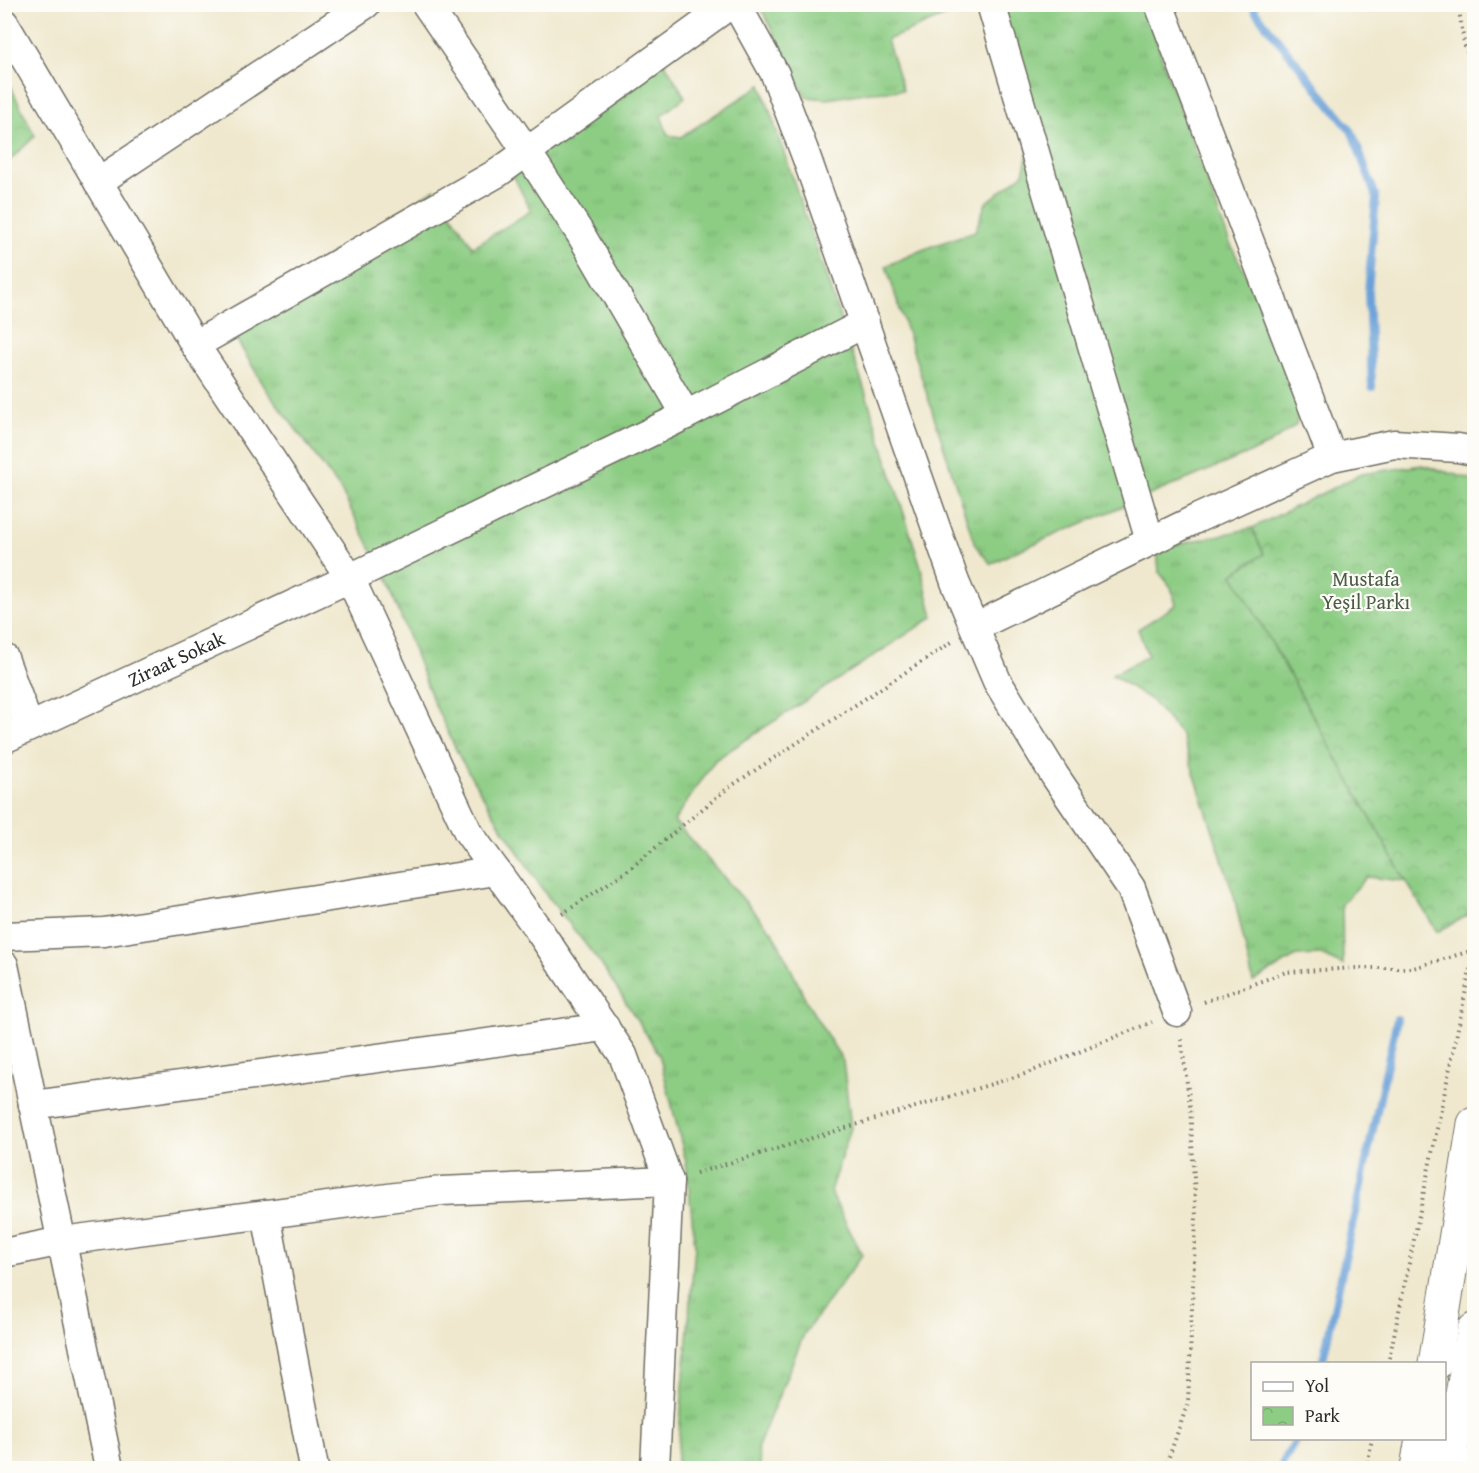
<svg xmlns="http://www.w3.org/2000/svg" width="1479" height="1473" viewBox="0 0 1479 1473" font-family="'Gentium Book Plus',serif">
  <style>
    .grass { fill: url(#grass-tufts); stroke: #5c7c57; stroke-width: 1.5 }
    .park { fill: url(#park-crowns); stroke: #5c7c57; stroke-width: 1.5 }
    .lines { fill: none; stroke-linecap: round; stroke-linejoin: round }
    .stream { stroke: #6aa1d8; stroke-width: 8 }
    .minor-casing { stroke: #706d64; stroke-width: 31 }
    .tertiary-casing { stroke: #706d64; stroke-width: 35 }
    .path { stroke: #706d64; stroke-width: 4; stroke-dasharray: 1.5 4.5; stroke-linecap: butt }
    .minor { stroke: #fff; stroke-width: 28 }
    .tertiary { stroke: #fff; stroke-width: 33 }
    .labels { text-anchor: middle; stroke-width: 4.5; stroke-linejoin: round; paint-order: stroke }
    .park-label { font-size: 20px; fill: #485b45; stroke: #fdfcf7 }
    .street-label { font-size: 20px; fill: #2b2b2b; stroke: #fdfcf7 }
  </style>
  <defs>
    <pattern id="grass-tufts" width="24" height="20" patternUnits="userSpaceOnUse" patternTransform="scale(1.5)"><rect width="24" height="20" fill="#8ccc83"/><path d="M3 7l-1-3M5 7V3M7 7l1-3M15 17l-1-3M17 17v-4M19 17l1-3" fill="none" stroke="#79af71"/></pattern>
    <pattern id="park-crowns" width="20" height="18" patternUnits="userSpaceOnUse" patternTransform="scale(1.5)"><rect width="20" height="18" fill="#8ccc83"/><path d="M2 6a3 3 0 1 1 6 0M12 15a3 3 0 1 1 6 0" fill="none" stroke="#79af71"/></pattern>
  </defs>
  <rect width="100%" height="100%" fill="#fdfcf7"/>
  <filter id="ink" filterUnits="userSpaceOnUse"><feTurbulence type="fractalNoise" baseFrequency=".0167" numOctaves="2"/><feDisplacementMap in="SourceGraphic" scale="12" xChannelSelector="R" yChannelSelector="G"/><feConvolveMatrix kernelMatrix="1 2 1 2 8 2 1 2 1" color-interpolation-filters="sRGB"/></filter>
  <filter id="wash" filterUnits="userSpaceOnUse"><feTurbulence type="fractalNoise" baseFrequency=".008" numOctaves="4" result="noise"/><feDisplacementMap in="SourceGraphic" scale="24" xChannelSelector="R" yChannelSelector="G"/><feGaussianBlur stdDeviation="1.35" result="paint"/><feColorMatrix in="noise" values="0 0 0 0 0 0 0 0 0 0 0 0 0 0 0 0 0 1.4 0 .05"/><feComposite in="paint" operator="in"/></filter>
  <g filter="url(#wash)">
    <rect width="100%" height="100%" fill="#efe8ce"/>
    <g class="grass">
      <polygon points="757,5 972,5 887,40 903,90 870,92 828,99 806,97 764,14"/>
      <polygon points="977,5 1146,5 1165,68 1229,241 1284,351 1301,399 1296,425 1266,446 1010,554 991,564 975,545 886,266 922,250 975,231 986,203 1023,174 1033,132 1009,57"/>
      <polygon points="657,50 685,97 661,116 668,135 681,137 761,85 866,394 920,564 933,617 715,760 674,821 774,934 809,1006 843,1061 851,1128 830,1191 862,1255 804,1334 757,1449 761,1468 676,1468 695,1246 686,1162 659,1054 601,964 545,893 499,823 460,758 433,701 386,578 340,489 266,389 232,332 276,289 435,189 473,247 531,211 503,155"/>
      <polygon points="1252,528 1264,554 1233,574 1406,881 1367,877 1342,904 1343,965 1321,955 1296,956 1253,982 1234,896 1182,736 1151,700 1112,675 1148,656 1138,629 1176,605 1171,587 1159,572 1157,549"/>
    </g>
    <g class="park">
      <polygon points="4,73 35,136 5,165 4,165"/>
      <polygon points="1422,465 1474,480 1474,912 1437,932 1406,881 1233,574 1264,554 1252,528 1361,474"/>
    </g>
    <g class="lines">
      <g class="stream">
        <polyline points="1253,4 1255,11 1352,132 1376,197 1368,292 1372,387"/>
        <polyline points="1322,1364 1397,1019"/>
        <polyline points="1280,1468 1297,1438"/>
      </g>
    </g>
  </g>
  <g filter="url(#ink)">
    <g class="lines">
      <defs>
        <g id="minor">
          <polyline points="426,4 527,152 580,233 686,415"/>
          <polyline points="736,4 775,74 806,156 955,582 997,681 1055,776 1131,888 1177,1012"/>
          <polyline points="991,4 1150,541"/>
          <polyline points="1159,4 1332,457"/>
          <polyline points="4,23 195,345 350,578 468,832 538,929 623,1055 669,1181 655,1468"/>
          <polyline points="98,182 366,4"/>
          <polyline points="195,345 499,172 731,4"/>
          <polyline points="975,627 1198,518 1332,457 1394,444 1458,448 1474,451"/>
          <polyline points="4,658 29,727"/>
          <path id="s1" d="M 4,739 L 350,578 L 686,415 L 865,323"/>
          <polyline points="4,936 104,932 496,871"/>
          <polyline points="4,965 109,1468"/>
          <polyline points="33,1105 605,1027"/>
          <polyline points="266,1214 314,1468"/>
          <polyline points="4,1253 62,1241 441,1191 669,1181"/>
          <polyline points="1450,1454 1474,1468"/>
        </g>
        <g id="tertiary">
          <polyline points="1435,1364 1474,1124"/>
          <polyline points="1417,1468 1422,1438"/>
          <polyline points="1448,1468 1474,1330"/>
        </g>
      </defs>
      <use href="#minor" class="minor-casing"/>
      <use href="#tertiary" class="tertiary-casing"/>
      <g class="path">
        <polyline points="1458,4 1464,43 1474,73"/>
        <polyline points="562,914 627,871 728,788 952,642"/>
        <polyline points="1204,1002 1286,972 1358,968 1413,968 1474,950"/>
        <polyline points="696,1173 1025,1074 1152,1022"/>
        <polyline points="1388,1364 1471,966 1474,958"/>
        <polyline points="1165,1468 1188,1403 1196,1217 1190,1105 1181,1039"/>
        <polyline points="1367,1468 1372,1438"/>
      </g>
      <use href="#minor" class="minor"/>
      <use href="#tertiary" class="tertiary"/>
    </g>
  </g>
  <g class="labels">
    <g class="park-label">
      <text x="1366" y="586">Mustafa<tspan x="1366" dy="23">Yeşil Parkı</tspan></text>
    </g>
    <g class="street-label">
      <text dy="7" stroke="none"><textPath href="#s1" startOffset="190">Ziraat Sokak</textPath></text>
    </g>
  </g>
  <rect width="1479" height="1473" fill="none" stroke="#fdfcf7" stroke-width="24"/>
  <rect x="1251" y="1362" width="195" height="78" fill="#fdfcf7" stroke="#a9a8a5" stroke-width="1.5"/>
  <rect x="1263" y="1382" width="30" height="9" fill="#ffffff" stroke="#a9a8a5" stroke-width="1.5"/>
  <text x="1305" y="1392" font-size="18" fill="#2b2b2b">Yol</text>
  <rect x="1263" y="1407" width="30" height="18" fill="url(#park-crowns)" stroke="#a9a8a5" stroke-width="1.5"/>
  <text x="1305" y="1422" font-size="18" fill="#2b2b2b">Park</text>
</svg>
